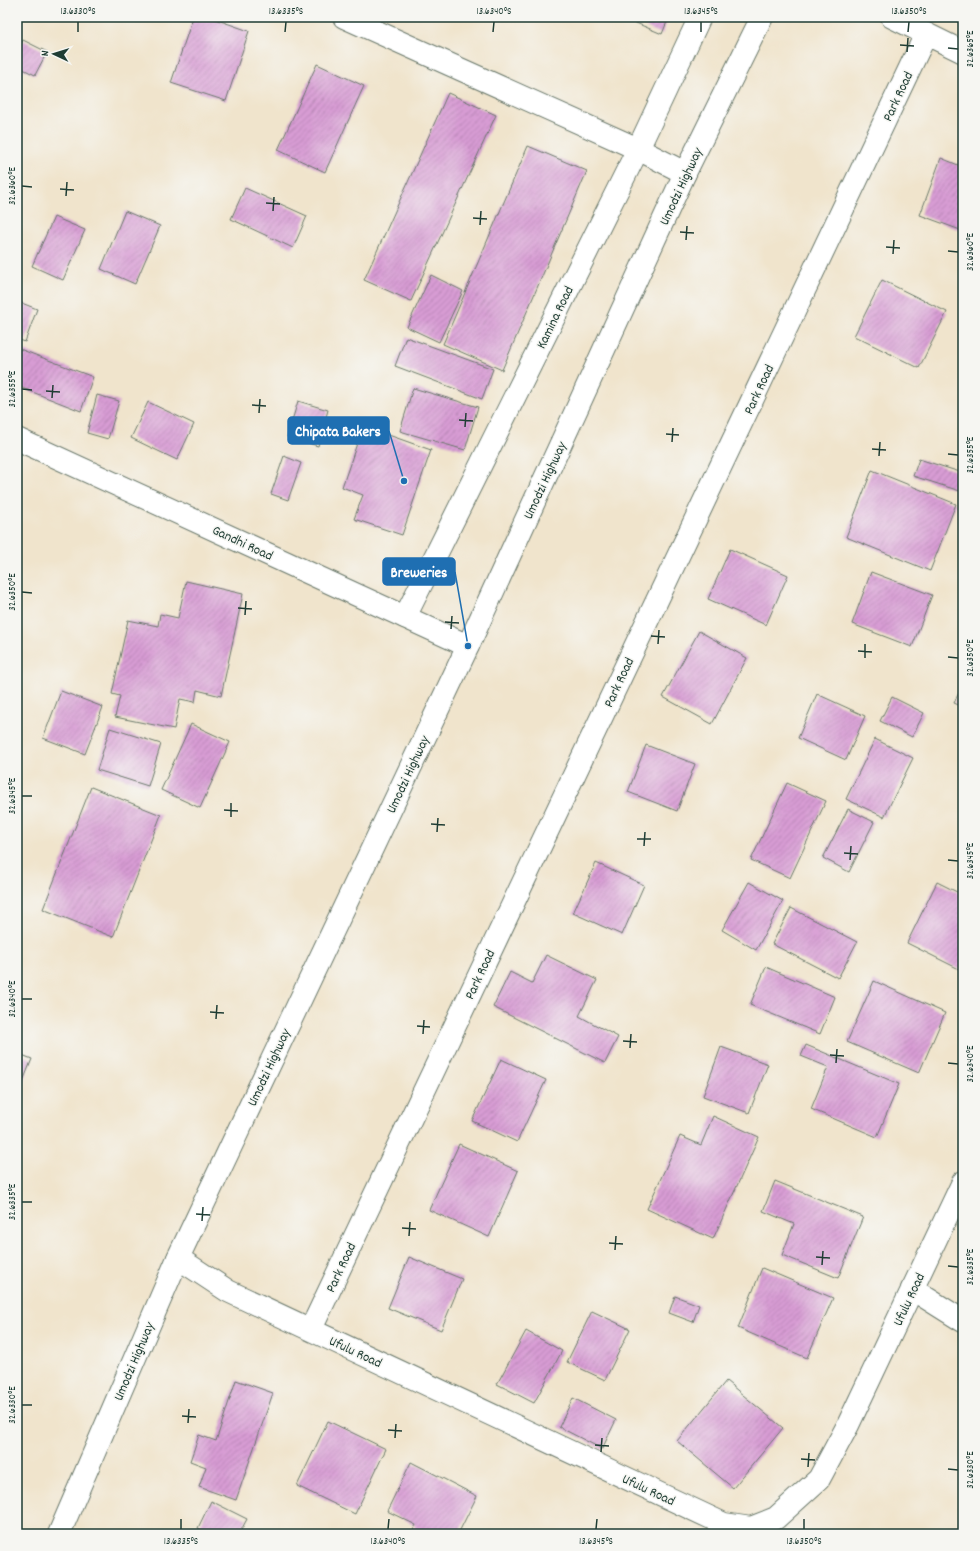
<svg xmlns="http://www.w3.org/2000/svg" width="980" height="1551" viewBox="0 0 980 1551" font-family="Dekko,sans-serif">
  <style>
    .building { fill: url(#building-hatch) }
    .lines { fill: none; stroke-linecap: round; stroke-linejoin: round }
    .street-casing { stroke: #687769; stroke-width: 24 }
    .secondary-casing { stroke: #687769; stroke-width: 24 }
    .highway-casing { stroke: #687769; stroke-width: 24 }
    .street { stroke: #fff; stroke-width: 22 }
    .secondary { stroke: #fff; stroke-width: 22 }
    .highway { stroke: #fff; stroke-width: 22 }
    .ticks { fill: none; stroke: #1f3d34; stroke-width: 1.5 }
    .labels { text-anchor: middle; stroke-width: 3; stroke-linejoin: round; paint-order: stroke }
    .street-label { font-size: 14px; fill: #1f3d34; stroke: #f6f6f2 }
    .leader { fill: none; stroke: #1f6fb2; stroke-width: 1.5 }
    .callout-dot { fill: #1f6fb2; stroke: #f6f6f2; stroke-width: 1.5 }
    .callout { fill: #1f6fb2; stroke: #1f6fb2; stroke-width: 1.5 }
    .callout-label { font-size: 15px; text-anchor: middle; font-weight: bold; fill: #fff }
    .neatline { fill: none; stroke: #1f3d34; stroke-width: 1.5 }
    .ticks-label { font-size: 10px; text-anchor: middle; fill: #1f3d34 }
  </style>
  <defs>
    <pattern id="building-hatch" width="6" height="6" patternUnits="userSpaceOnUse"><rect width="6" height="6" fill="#d89cd4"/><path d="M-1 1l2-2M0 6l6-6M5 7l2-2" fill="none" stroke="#af80ad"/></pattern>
  </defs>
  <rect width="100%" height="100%" fill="#f6f6f2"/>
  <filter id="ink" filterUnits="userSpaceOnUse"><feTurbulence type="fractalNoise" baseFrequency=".025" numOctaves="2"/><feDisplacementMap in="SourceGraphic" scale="8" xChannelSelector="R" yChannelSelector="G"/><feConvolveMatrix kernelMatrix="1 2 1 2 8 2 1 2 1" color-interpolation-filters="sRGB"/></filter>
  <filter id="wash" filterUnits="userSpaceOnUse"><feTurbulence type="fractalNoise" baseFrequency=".012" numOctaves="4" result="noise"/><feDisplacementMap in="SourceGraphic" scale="16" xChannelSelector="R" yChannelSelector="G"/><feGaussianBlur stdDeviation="0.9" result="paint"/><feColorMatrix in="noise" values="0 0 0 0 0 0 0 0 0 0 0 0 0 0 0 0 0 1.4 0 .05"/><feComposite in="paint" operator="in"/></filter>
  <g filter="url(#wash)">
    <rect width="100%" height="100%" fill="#f0e4cc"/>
    <g id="blocks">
      <g class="building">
        <polygon points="17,17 22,17 17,30"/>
        <polygon points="193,17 209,17 249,31 226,101 171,83"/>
        <polygon points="622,17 669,17 662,34"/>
        <polygon points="23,40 47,52 35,75 17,66 17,52"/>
        <polygon points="317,64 364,86 325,172 278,150"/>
        <polygon points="448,93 496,115 411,301 364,280"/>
        <polygon points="528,146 587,171 502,370 443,344"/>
        <polygon points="941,158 963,167 963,231 920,215"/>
        <polygon points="245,188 307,216 293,248 231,219"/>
        <polygon points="125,211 160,226 135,284 101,269"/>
        <polygon points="54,217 85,230 63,280 32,266"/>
        <polygon points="431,275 463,291 439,342 407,327"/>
        <polygon points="882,280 947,312 919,368 854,336"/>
        <polygon points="19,302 37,309 25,342 17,339 17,308"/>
        <polygon points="406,337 493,369 482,399 395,366"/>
        <polygon points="17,348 93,377 81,411 17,386"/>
        <polygon points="413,388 478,407 465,450 400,431"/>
        <polygon points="97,395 119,401 108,439 87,433"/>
        <polygon points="298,401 328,410 318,446 287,437"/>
        <polygon points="148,402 194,424 177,460 131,438"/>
        <polygon points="363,426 431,450 402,535 354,519 363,495 342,487"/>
        <polygon points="284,456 301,463 288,500 271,494"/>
        <polygon points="919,459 963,473 963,492 913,476"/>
        <polygon points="872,470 956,504 930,571 846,537"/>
        <polygon points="730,549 788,575 766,625 708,599"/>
        <polygon points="871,572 932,595 912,647 852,624"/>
        <polygon points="186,581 243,594 221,696 197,690 195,702 180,699 174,729 115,717 120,696 112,694 128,620 158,626 160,614 178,618"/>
        <polygon points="699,631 747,658 712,724 663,697"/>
        <polygon points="963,684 963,707 954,703"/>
        <polygon points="61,691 103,707 85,754 43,738"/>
        <polygon points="817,694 865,716 846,760 798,738"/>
        <polygon points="892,697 924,713 912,737 880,721"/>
        <polygon points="191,724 230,742 200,808 161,790"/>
        <polygon points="110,728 161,744 148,786 97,770"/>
        <polygon points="875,739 913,758 884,817 846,799"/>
        <polygon points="646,745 695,764 677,811 628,792"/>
        <polygon points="787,783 826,801 790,878 751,860"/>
        <polygon points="91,787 161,815 113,937 43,909"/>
        <polygon points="848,809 874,822 849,872 823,858"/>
        <polygon points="596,863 644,885 622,935 573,913"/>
        <polygon points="749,882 783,901 756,950 722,930"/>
        <polygon points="937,882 963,895 963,971 907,943"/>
        <polygon points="791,908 857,942 838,978 772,944"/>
        <polygon points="546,955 597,980 579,1016 618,1037 605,1063 493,1007 510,972 532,983"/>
        <polygon points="766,967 835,997 820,1034 750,1005"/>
        <polygon points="874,981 945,1013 919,1073 847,1042"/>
        <polygon points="806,1045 899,1084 877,1137 811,1109 828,1067 801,1056"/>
        <polygon points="721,1047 768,1064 749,1113 703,1096"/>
        <polygon points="17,1053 32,1059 21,1086 17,1085"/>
        <polygon points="501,1059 546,1080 517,1142 472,1121"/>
        <polygon points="713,1116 759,1137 713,1239 647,1209 680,1136 701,1145"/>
        <polygon points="459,1144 518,1171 489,1237 429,1210"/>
        <polygon points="775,1181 863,1217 838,1278 782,1255 794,1224 763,1211"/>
        <polygon points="409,1257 462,1279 441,1330 388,1308"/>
        <polygon points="762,1268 833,1298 807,1358 738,1328"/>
        <polygon points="675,1296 699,1305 693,1322 669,1313"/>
        <polygon points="592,1311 630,1329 605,1380 567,1362"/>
        <polygon points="526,1331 562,1351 534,1403 497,1384"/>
        <polygon points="236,1380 273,1393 236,1500 199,1487 206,1467 190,1461 199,1435 216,1441"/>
        <polygon points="726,1381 783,1428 733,1488 677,1441"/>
        <polygon points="573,1398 616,1420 602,1449 559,1427"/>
        <polygon points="328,1421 386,1449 355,1514 297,1486"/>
        <polygon points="411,1462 477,1496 458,1534 411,1534 416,1525 387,1511"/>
        <polygon points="211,1501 247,1519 239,1534 208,1534 198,1528"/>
      </g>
    </g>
  </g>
  <g filter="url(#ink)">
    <use href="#blocks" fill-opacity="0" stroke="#687769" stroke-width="1"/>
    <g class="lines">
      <defs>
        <g id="street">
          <polyline points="344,17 638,149 685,173"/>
          <polyline points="892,17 963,52"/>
          <polyline points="405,617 638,149 700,17"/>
          <polyline points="178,1258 228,1291 724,1524 751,1528 776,1518 819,1479 848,1425 963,1182"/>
          <polyline points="912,1289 963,1321"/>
          <polyline points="311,1329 926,34"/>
        </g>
        <polyline id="secondary" points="17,439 468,646"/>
        <polyline id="highway" points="59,1534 178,1258 468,646 685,173 762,17"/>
      </defs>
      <use href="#street" class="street-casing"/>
      <use href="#secondary" class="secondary-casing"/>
      <use href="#highway" class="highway-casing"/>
      <use href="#street" class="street"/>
      <use href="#secondary" class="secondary"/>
      <use href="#highway" class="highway"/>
    </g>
  </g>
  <path class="ticks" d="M 78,32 L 78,22M 285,32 L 286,22M 493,32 L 494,22M 701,32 L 701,22M 908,32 L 909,22M 900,45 L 914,46M 948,48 L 958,49M 907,52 L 908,38M 22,186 L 32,187M 60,189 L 74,190M 66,196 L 67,182M 266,203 L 280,204M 273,211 L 274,197M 473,218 L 487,219M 480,225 L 481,211M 680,232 L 694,233M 686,240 L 687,226M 886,247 L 900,248M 948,251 L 958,252M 893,254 L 894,240M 22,389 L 32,390M 46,391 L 60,392M 52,398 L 53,385M 252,405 L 266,406M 259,413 L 260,399M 459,420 L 473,421M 465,427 L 466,413M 666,434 L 679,435M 672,442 L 673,428M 872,449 L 886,450M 948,454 L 958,455M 879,456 L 880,442M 22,592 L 32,593M 238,608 L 252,609M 245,615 L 246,601M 445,622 L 459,623M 451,629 L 452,616M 651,636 L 665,637M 658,644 L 659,630M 858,651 L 872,652M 948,657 L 958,658M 865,658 L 865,644M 22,796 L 32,796M 224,810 L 238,811M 231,817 L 231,803M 431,824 L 445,825M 437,832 L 438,818M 637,839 L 651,839M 644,846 L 645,832M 844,853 L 858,854M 850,860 L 851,846M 948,860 L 958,861M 22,999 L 32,999M 210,1012 L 224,1013M 216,1019 L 217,1005M 417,1026 L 430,1027M 423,1034 L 424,1020M 623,1041 L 637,1042M 630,1048 L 631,1034M 830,1055 L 844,1056M 836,1063 L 837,1049M 948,1063 L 958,1064M 22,1202 L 32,1202M 196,1214 L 210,1215M 202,1221 L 203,1207M 402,1228 L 416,1229M 409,1236 L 410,1222M 609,1243 L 623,1244M 615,1250 L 616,1236M 816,1257 L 830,1258M 822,1265 L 823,1251M 948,1266 L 958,1267M 22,1405 L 32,1405M 182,1416 L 196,1417M 188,1423 L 189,1409M 388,1430 L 402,1431M 395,1438 L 396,1424M 595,1445 L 609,1446M 601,1452 L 602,1438M 801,1459 L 815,1460M 808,1467 L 809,1453M 948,1469 L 958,1470M 181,1529 L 181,1519M 388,1529 L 389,1519M 596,1529 L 597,1519M 804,1529 L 804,1519"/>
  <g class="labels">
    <g class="street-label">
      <text transform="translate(897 96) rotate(-65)" y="5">Park Road</text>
      <text transform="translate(680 186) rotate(-65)" y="5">Umodzi Highway</text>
      <text transform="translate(554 317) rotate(-64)" y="5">Kamina Road</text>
      <text transform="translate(758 389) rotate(-65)" y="5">Park Road</text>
      <text transform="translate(544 480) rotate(-65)" y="5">Umodzi Highway</text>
      <text transform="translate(243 542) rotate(25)" y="5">Gandhi Road</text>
      <text transform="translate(618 682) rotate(-65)" y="5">Park Road</text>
      <text transform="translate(407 774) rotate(-65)" y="5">Umodzi Highway</text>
      <text transform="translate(479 974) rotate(-65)" y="5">Park Road</text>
      <text transform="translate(268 1067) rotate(-65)" y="5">Umodzi Highway</text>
      <text transform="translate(340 1267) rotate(-65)" y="5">Park Road</text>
      <text transform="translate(908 1299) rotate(-65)" y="5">Ufulu Road</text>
      <text transform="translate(356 1351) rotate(25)" y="5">Ufulu Road</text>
      <text transform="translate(133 1361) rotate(-67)" y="5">Umodzi Highway</text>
      <text transform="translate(649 1489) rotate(25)" y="5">Ufulu Road</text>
    </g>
  </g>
  <path class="leader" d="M404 481L389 431M468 646L455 572"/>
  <g class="callout-dot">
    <circle cx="404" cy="481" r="4"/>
    <circle cx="468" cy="646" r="4"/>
  </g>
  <g class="callout">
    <rect x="288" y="417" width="101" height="27" rx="4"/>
    <rect x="383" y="558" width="72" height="27" rx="4"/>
  </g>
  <g class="callout-label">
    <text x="338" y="436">Chipata Bakers</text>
    <text x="419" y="577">Breweries</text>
  </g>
  <rect width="980" height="1551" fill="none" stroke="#f6f6f2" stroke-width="44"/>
  <g transform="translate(54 54) rotate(274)" stroke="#f6f6f2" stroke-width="3" paint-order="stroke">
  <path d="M0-3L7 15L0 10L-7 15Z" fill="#1f3d34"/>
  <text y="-6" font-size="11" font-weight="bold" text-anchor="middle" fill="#1f3d34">N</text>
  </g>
  <rect x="22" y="22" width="936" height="1507" class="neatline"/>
  <g class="ticks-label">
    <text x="78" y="14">13.6330°S</text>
    <text x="286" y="14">13.6335°S</text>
    <text x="494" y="14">13.6340°S</text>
    <text x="701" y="14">13.6345°S</text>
    <text x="909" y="14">13.6350°S</text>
    <text transform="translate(969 49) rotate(-90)" y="4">32.6365°E</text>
    <text transform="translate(11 186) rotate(-90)" y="4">32.6360°E</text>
    <text transform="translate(969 252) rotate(-90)" y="4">32.6360°E</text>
    <text transform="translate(11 389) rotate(-90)" y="4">32.6355°E</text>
    <text transform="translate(969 455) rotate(-90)" y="4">32.6355°E</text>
    <text transform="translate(11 592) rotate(-90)" y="4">32.6350°E</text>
    <text transform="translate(969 658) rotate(-90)" y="4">32.6350°E</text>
    <text transform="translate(11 796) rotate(-90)" y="4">32.6345°E</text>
    <text transform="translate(969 861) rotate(-90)" y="4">32.6345°E</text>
    <text transform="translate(11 999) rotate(-90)" y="4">32.6340°E</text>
    <text transform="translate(969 1064) rotate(-90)" y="4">32.6340°E</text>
    <text transform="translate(11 1202) rotate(-90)" y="4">32.6335°E</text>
    <text transform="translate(969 1267) rotate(-90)" y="4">32.6335°E</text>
    <text transform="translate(11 1405) rotate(-90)" y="4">32.6330°E</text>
    <text transform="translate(969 1470) rotate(-90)" y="4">32.6330°E</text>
    <text x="181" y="1544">13.6335°S</text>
    <text x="388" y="1544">13.6340°S</text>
    <text x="596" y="1544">13.6345°S</text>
    <text x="804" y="1544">13.6350°S</text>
  </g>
</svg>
